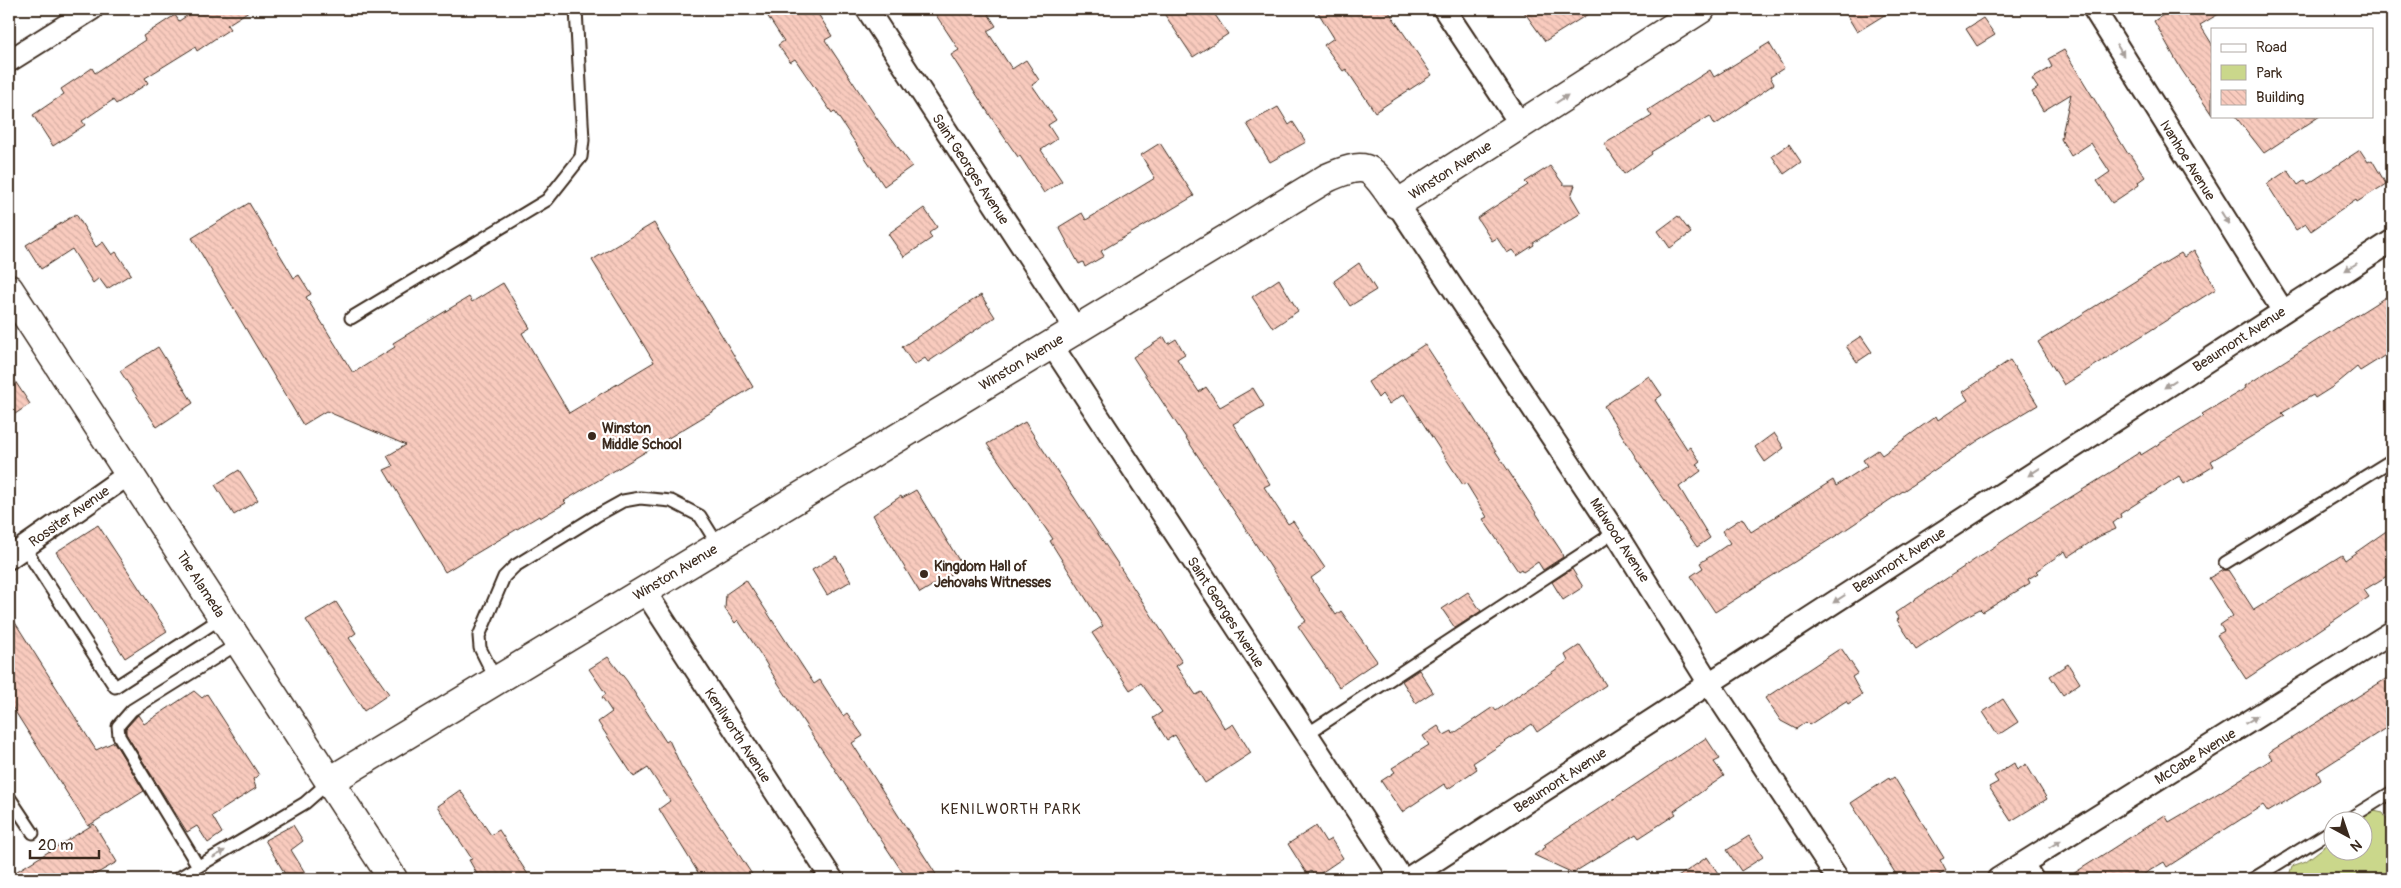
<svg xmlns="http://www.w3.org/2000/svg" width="2401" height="888" viewBox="0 0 2401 888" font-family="Pangolin,sans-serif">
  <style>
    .green { fill: #cad78b; stroke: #828054 }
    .building { fill: url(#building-back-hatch); stroke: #3b2a1e }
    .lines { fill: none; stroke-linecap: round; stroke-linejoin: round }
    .lane-casing { stroke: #3b2a1e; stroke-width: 15 }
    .street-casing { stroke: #3b2a1e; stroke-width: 25 }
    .secondary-casing { stroke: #3b2a1e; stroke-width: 31 }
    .lane { stroke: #fff; stroke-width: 11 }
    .street { stroke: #fff; stroke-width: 21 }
    .secondary { stroke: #fff; stroke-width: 28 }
    .oneway { fill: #a79f9a }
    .poi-dot { fill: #3b2a1e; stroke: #fff; stroke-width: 2 }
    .labels { text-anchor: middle; stroke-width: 4.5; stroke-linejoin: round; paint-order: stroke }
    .street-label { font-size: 14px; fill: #3b2a1e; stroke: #fff }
    .poi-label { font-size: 14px; font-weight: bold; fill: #3b2a1e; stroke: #fff; text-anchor: start }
    .neighbourhood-label { font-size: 15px; letter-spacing: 1px; fill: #3b2a1e; stroke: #fff }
  </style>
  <defs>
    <pattern id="building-back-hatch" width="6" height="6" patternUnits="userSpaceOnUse" patternTransform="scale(1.25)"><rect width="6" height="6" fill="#f9cbbe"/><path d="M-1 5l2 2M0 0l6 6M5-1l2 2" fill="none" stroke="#d6aea3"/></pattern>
  </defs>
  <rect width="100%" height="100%" fill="#fff"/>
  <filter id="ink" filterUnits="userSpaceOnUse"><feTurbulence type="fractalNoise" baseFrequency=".02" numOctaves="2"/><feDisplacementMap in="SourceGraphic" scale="10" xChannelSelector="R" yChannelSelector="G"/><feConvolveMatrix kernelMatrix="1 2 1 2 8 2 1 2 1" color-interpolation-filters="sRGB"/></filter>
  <g filter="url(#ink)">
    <polygon class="green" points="2374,811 2383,813 2392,828 2392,879 2288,879 2292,866 2306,861 2333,840 2334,850 2364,850 2364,820 2357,820"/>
    <g class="building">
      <polygon points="197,9 252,9 227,25 230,29 216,38 197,51 195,47 145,78 148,83 116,104 113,100 82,121 85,125 53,146 33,115 64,94 61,89 79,77 92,68 95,73 145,40 143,36 175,15 179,21"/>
      <polygon points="763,9 815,9 832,36 825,40 878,120 912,166 884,186 835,112 832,113 795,59 790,62 778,45 784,41"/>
      <polygon points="932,9 985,9 996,26 987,31 1012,69 1026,60 1039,80 1032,85 1056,120 1048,125 1057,139 1041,150 1062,181 1044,193 1020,156 1018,157 1002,134 951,55 959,50"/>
      <polygon points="1161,9 1211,9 1228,34 1193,57"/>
      <polygon points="1316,9 1387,9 1432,75 1375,112 1346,69 1343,71 1324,45 1334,38"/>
      <polygon points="1522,9 1596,9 1545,41"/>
      <polygon points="1843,9 1894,9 1857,32"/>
      <polygon points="2172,9 2227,9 2200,25 2212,44 2212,115 2181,69 2154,21"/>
      <polygon points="1983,18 1995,35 1977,46 1966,29"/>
      <polygon points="1769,43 1784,68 1770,77 1774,84 1715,125 1710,116 1651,152 1652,154 1624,174 1604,144 1652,116 1648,110 1710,70 1714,77"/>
      <polygon points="2064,50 2128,154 2129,153 2145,177 2138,182 2139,185 2112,203 2097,181 2110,172 2091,143 2071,156 2061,139 2071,94 2043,111 2032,92 2038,88 2032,79 2052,67 2048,59"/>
      <polygon points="1278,107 1289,125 1293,122 1306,142 1270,162 1247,124"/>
      <polygon points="2235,116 2320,116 2264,153"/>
      <polygon points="1160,143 1194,196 1101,251 1104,256 1085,267 1083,262 1079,264 1059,227 1082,213 1086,220 1155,178 1141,155"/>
      <polygon points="1789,144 1801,162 1784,174 1772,156"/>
      <polygon points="2360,150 2368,162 2372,160 2386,184 2357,202 2356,200 2311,231 2306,224 2296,230 2267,184 2288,170 2298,185 2305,180 2308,184"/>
      <polygon points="1550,166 1564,185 1575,185 1571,196 1581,213 1533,243 1534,245 1517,256 1512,250 1507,253 1497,238 1492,241 1477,218 1528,185 1525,182"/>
      <polygon points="249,203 294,278 299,275 311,294 306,297 353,373 395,347 393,343 469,297 472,302 503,283 530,328 522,333 569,413 654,362 592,260 654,223 753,387 564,501 566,503 540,518 539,516 445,572 384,470 393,466 387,456 406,445 326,411 303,425 192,238"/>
      <polygon points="924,208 937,227 929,233 932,238 904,257 888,234"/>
      <polygon points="76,214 96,247 103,242 112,255 116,252 131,274 107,289 99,278 93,283 72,249 41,269 26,245"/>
      <polygon points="1678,216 1691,233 1670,248 1658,231"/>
      <polygon points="2194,250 2216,289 2064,385 2038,342 2153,270 2181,253 2184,257"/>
      <polygon points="1359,263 1376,290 1350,306 1334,281"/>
      <polygon points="1279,279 1298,311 1273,328 1252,297"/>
      <polygon points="2392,293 2392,351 2360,371 2357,367 2334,386 2315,398 2313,395 2282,413 2285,416 2211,461 2214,466 2184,484 2179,476 2120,514 2121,517 2113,523 2116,529 2100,536 2068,557 2065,551 2036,571 2038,573 2028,579 2030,583 1983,612 1980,609 1963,618 1916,649 1897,620 1899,619 1895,613 2028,524 2119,467 2118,466 2140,452 2141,455 2204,416 2202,414 2246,388 2245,386"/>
      <polygon points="981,295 995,317 928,362 925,358 914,365 902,347"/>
      <polygon points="1861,336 1872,352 1857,362 1846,346"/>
      <polygon points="1164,337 1168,344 1176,339 1185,354 1177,359 1199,392 1206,387 1220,407 1253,388 1264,406 1233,424 1270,484 1264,487 1288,524 1293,521 1325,568 1311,578 1336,615 1341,611 1377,661 1339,687 1298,626 1306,621 1133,357"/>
      <polygon points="1425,344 1561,551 1563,557 1543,570 1538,562 1523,572 1521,569 1518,571 1483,519 1487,517 1466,483 1463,485 1404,394 1389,404 1382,394 1378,398 1368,382"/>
      <polygon points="158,347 193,403 157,427 120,371"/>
      <polygon points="2010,360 2038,405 1979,440 1842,532 1715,612 1691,576 1703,568 1700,563 1730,543 1722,531 1742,518 1751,532 1833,480 1836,486 1867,466 1863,460 1878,450 1882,455 1936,416 1938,420 1968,400 1963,392"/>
      <polygon points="9,372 30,404 9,418"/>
      <polygon points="1649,376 1662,395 1655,400 1687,449 1690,447 1700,461 1696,464 1701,471 1679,487 1710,538 1697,547 1638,461 1604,406"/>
      <polygon points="1025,422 1182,662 1176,666 1196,695 1202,692 1225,729 1233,724 1251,753 1205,783 1175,735 1167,740 1153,718 1162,712 1141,683 1130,690 1092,633 1103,626 1050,541 1053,539 987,444"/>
      <polygon points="1774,433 1784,448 1765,462 1755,447"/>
      <polygon points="239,470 258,500 234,515 215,485"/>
      <polygon points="916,490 963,567 920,593 873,515 901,496 902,498"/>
      <polygon points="98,525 167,631 125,658 56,552"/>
      <polygon points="2392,527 2392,573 2364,590 2369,597 2246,679 2217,635 2224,631 2220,625 2233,616 2209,578 2223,570 2228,570 2254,610 2342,555 2345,560"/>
      <polygon points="836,556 851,581 827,595 812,570"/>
      <polygon points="1572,569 1583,587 1563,600 1552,582"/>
      <polygon points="746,580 814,684 820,680 843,716 847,713 863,736 852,743 939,879 907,879 778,683 761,655 738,620 735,623 725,609 726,594"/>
      <polygon points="1468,592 1481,611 1455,628 1442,609"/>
      <polygon points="336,602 356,633 349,638 389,694 364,711 306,620"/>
      <polygon points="9,613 96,750 114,742 144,791 88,826 9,702"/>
      <polygon points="1580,645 1606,685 1537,732 1532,724 1473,763 1477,769 1448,789 1444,784 1402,812 1381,781 1395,772 1392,768 1429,745 1423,736 1438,726 1444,735 1452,731 1453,734 1493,707 1496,711 1568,661 1565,655"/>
      <polygon points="1841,648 1858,673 1852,677 1862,695 1848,704 1846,701 1809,725 1806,722 1796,729 1781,721 1765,698"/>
      <polygon points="608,657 627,681 666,742 669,740 681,766 755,879 702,879 659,809 670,801 648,768 634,777 598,722 612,712 602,697 606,694 589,669"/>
      <polygon points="2068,664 2080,683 2063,695 2050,676"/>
      <polygon points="1419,670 1433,692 1416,703 1402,681"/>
      <polygon points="2392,675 2392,724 2317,772 2321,780 2268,812 2263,805 2167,867 2164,862 2136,879 2065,879 2165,815 2169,822 2217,794 2272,759 2268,753"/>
      <polygon points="194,691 202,698 207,694 259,775 253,779 256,788 212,816 222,833 208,843 197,826 187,832 126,734 126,728 138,715 144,724"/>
      <polygon points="2003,699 2018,722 1998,735 1983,712"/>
      <polygon points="1706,738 1720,759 1714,762 1724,776 1674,811 1676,814 1639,838 1636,834 1573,873 1534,855 1546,847 1544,845"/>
      <polygon points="2014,763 2017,770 2026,764 2047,799 2011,821 1989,787 1998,782 1994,776"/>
      <polygon points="1894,777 1944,858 1940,860 1946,871 1933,879 1899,879 1851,803 1889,778 1890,780"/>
      <polygon points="460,790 491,835 499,830 531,879 480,879 469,860 472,859 437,806"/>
      <polygon points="94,824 117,862 87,879 9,879 9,876"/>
      <polygon points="293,825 303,841 291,850 309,879 288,879 265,840"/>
      <polygon points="1316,826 1326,842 1331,839 1343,858 1315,877 1311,871 1307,874 1288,844"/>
      <polygon points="1749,836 1763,857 1741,871 1727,850"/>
      <polygon points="1707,857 1722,879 1675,879"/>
    </g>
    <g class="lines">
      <defs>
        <g id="lane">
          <polyline points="351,318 547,200 581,157 583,140 576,9"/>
          <polyline points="24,547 115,687 223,617"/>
          <polyline points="2225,563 2392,460"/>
          <polyline points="496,680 480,648 479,636 504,577 515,566 596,516 623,501 640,498 671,501 700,516 718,545"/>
          <polyline points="1307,734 1615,532"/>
          <polyline points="9,797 33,833"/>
          <polyline points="2347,820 2392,792"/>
          <polyline points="2027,861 2038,879"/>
          <polyline points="198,866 119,736 118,726 132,710 239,643"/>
          <polyline points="177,879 305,803 330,781"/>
          <polyline points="2253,879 2334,829"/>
        </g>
        <g id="street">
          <polyline points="867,9 1076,329"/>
          <polyline points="1444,9 1521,125"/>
          <polyline points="2094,9 2283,311"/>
          <polyline points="9,61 92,9"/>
          <polyline points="1397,204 1615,532 1709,683 1838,879"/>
          <polyline points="1051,344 1402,879"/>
          <polyline points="9,558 129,474"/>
          <polyline points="644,590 832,879"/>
          <polyline points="1407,879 2392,241"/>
          <polyline points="1998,879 2392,632"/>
        </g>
        <g id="secondary">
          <polyline points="9,289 393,879"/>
          <path d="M 330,781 L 1327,178 C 1372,158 1371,169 1397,204 L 1701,9"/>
        </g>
      </defs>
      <use href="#lane" class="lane-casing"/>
      <use href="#street" class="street-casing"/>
      <use href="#secondary" class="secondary-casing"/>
      <use href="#lane" class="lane"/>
      <use href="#street" class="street"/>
      <use href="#secondary" class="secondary"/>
    </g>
    <defs><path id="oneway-solid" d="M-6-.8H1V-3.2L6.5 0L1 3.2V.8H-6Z" transform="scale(1.25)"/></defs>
    <g class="oneway">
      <use href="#oneway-solid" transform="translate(2120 50) rotate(58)"/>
      <use href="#oneway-solid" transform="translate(1562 99) rotate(-33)"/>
      <use href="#oneway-solid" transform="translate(2225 218) rotate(58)"/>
      <use href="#oneway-solid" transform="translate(2351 267) rotate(148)"/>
      <use href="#oneway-solid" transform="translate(2170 384) rotate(147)"/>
      <use href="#oneway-solid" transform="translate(2034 472) rotate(147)"/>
      <use href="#oneway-solid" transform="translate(1839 599) rotate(147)"/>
      <use href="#oneway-solid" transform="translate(2251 720) rotate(-32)"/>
      <use href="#oneway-solid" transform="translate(2055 844) rotate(-32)"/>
      <use href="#oneway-solid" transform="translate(219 854) rotate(-31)"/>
    </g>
  </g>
  <g class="poi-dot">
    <circle cx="592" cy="436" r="5"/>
    <circle cx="924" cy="574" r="5"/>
  </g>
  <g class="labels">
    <g class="street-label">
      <text transform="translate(2188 160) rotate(58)" y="5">Ivanhoe Avenue</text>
      <text transform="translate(971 169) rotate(57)" y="5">Saint Georges Avenue</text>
      <text transform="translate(1450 170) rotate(-33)" y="5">Winston Avenue</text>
      <text transform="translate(2239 339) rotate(-33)" y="5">Beaumont Avenue</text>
      <text transform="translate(1021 362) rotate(-31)" y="5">Winston Avenue</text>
      <text transform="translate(69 516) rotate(-35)" y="5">Rossiter Avenue</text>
      <text transform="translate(1620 540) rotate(57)" y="5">Midwood Avenue</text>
      <text transform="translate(1899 560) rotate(-33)" y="5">Beaumont Avenue</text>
      <text transform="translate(675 572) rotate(-31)" y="5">Winston Avenue</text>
      <text transform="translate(201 584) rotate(57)" y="5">The Alameda</text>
      <text transform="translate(1226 612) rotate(57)" y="5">Saint Georges Avenue</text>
      <text transform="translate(738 735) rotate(57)" y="5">Kenilworth Avenue</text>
      <text transform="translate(2195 756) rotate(-32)" y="5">McCabe Avenue</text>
      <text transform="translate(1560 780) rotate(-33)" y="5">Beaumont Avenue</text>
    </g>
    <g class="poi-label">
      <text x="602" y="433">Winston<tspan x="602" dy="16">Middle School</tspan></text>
      <text x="934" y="571">Kingdom Hall of<tspan x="934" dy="16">Jehovahs Witnesses</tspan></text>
    </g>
    <g class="neighbourhood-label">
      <text x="1011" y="814">KENILWORTH PARK</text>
    </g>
  </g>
  <rect width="2401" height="888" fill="none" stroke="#fff" stroke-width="30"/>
  <rect x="15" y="15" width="2371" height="858" fill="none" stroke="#3b2a1e" stroke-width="2" filter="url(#ink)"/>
  <rect x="2211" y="28" width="162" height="90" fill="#ffffff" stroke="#b1aaa5"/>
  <rect x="2221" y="44" width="25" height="8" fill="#ffffff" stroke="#b1aaa5"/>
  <text x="2256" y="52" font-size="15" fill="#3b2a1e">Road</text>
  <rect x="2221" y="65" width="25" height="15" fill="#cad78b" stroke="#b1aaa5"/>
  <text x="2256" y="78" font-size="15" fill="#3b2a1e">Park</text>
  <rect x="2221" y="90" width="25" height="15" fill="url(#building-back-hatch)" stroke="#b1aaa5"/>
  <text x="2256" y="102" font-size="15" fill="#3b2a1e">Building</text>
  <g transform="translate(2348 836) rotate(140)"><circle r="24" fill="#ffffff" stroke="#b1aaa5"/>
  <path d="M0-4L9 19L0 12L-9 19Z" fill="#3b2a1e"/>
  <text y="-8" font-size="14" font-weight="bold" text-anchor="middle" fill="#3b2a1e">N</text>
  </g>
  <path d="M30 850v8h69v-8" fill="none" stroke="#3b2a1e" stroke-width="2.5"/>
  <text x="38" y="850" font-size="15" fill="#3b2a1e" stroke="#ffffff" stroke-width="4" paint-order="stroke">20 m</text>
</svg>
